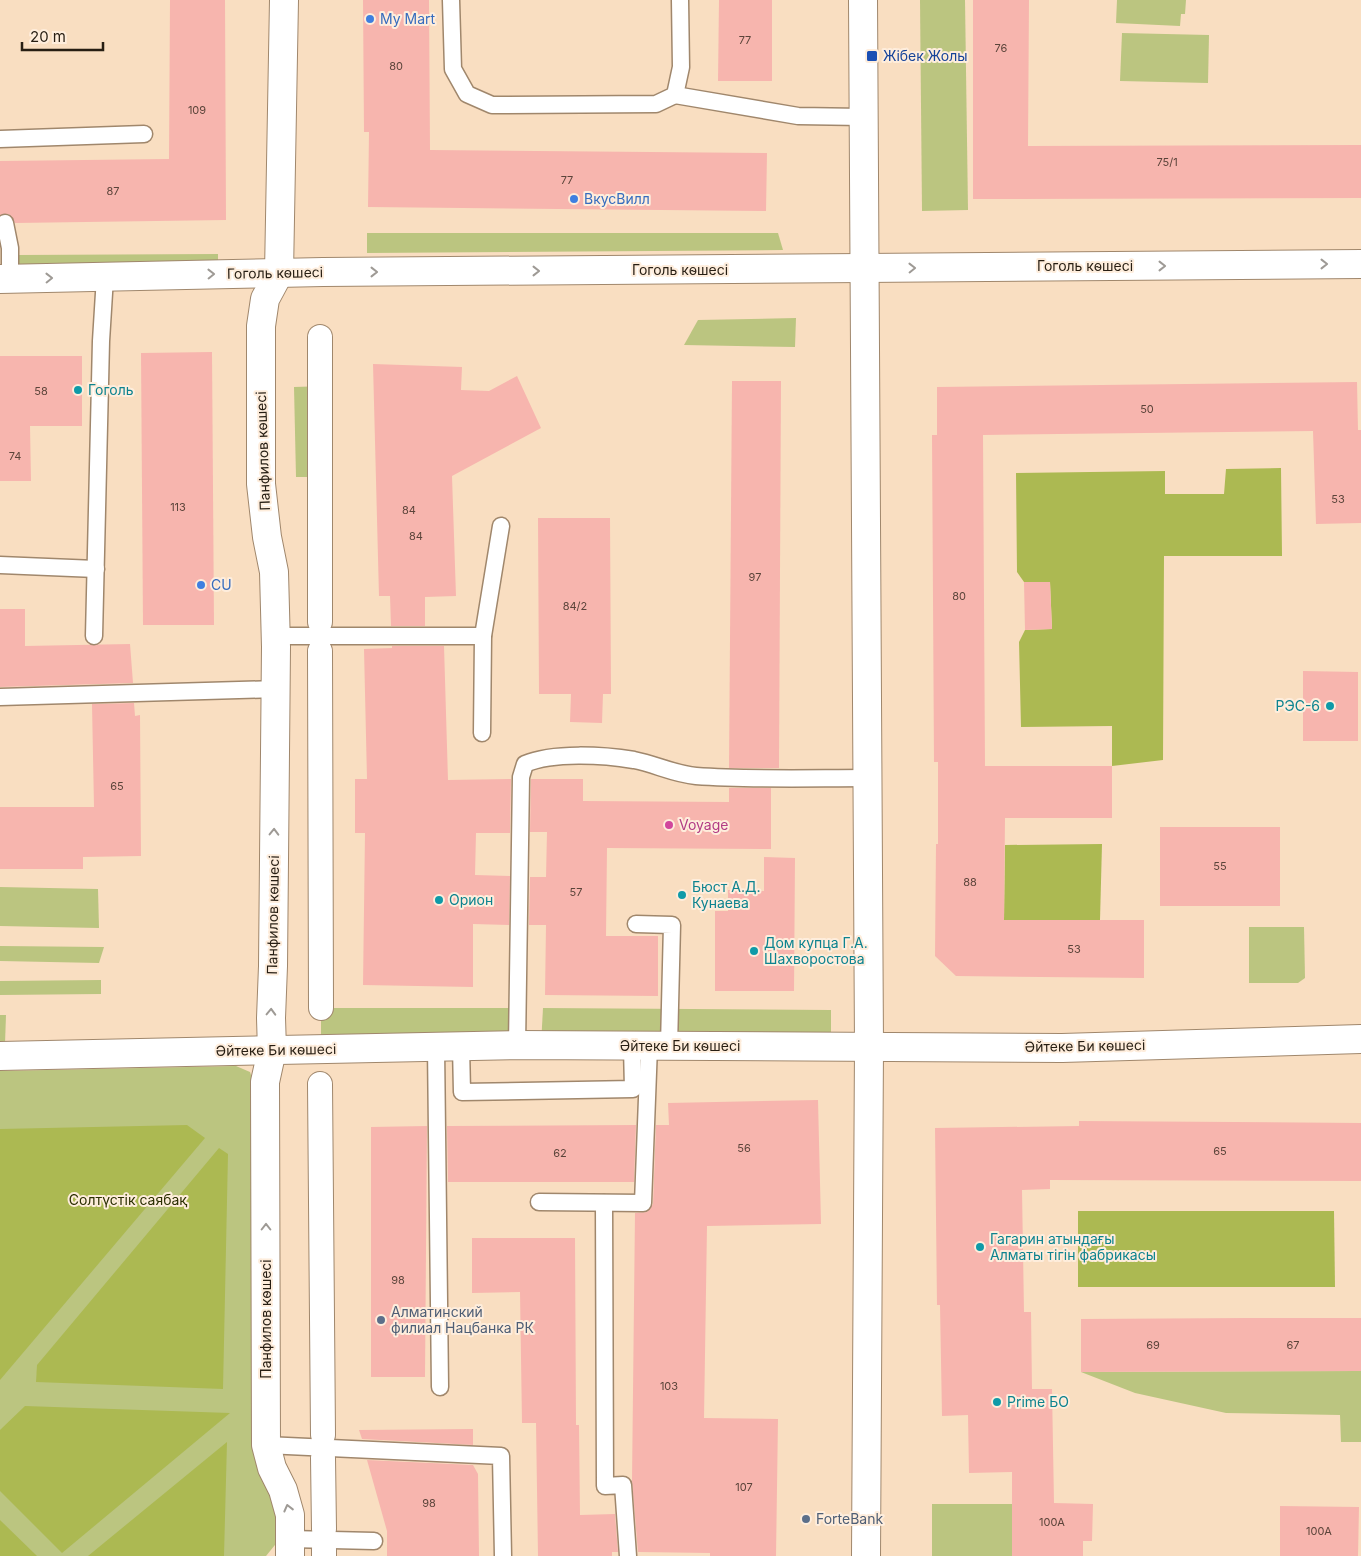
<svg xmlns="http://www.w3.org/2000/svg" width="1361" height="1556" viewBox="0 0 1361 1556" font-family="Inter,sans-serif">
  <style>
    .green { fill: #bbc580 }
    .forest { fill: #acb952 }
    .building { fill: #f7b5ae }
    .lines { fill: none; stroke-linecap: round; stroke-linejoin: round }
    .service-casing { stroke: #a0876c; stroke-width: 19 }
    .pedestrian-casing { stroke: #a0876c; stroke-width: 26 }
    .minor-casing { stroke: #a0876c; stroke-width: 30 }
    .tertiary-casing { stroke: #a0876c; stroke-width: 30 }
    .secondary-casing { stroke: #a0876c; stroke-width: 30 }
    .service { stroke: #fff; stroke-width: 16 }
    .pedestrian { stroke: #fff; stroke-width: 24 }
    .minor { stroke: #fff; stroke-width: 28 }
    .tertiary { stroke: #fff; stroke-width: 28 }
    .secondary { stroke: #fff; stroke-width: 28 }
    .oneway { stroke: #9e9a95 }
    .shop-dot { fill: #3f7fe0; stroke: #feeddc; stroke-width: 2 }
    .transit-dot { fill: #1a4fb4; stroke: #feeddc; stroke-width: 2 }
    .culture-dot { fill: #0f9aa8; stroke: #feeddc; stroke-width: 2 }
    .hotel-dot { fill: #d1479c; stroke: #feeddc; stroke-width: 2 }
    .service-dot { fill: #5c6f8a; stroke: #feeddc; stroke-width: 2 }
    .labels { text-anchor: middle; stroke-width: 4; stroke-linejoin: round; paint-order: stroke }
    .number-label { font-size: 11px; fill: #5b443a }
    .shop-label { font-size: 14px; fill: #366cbe; stroke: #feeddc; text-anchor: start }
    .transit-label { font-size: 14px; fill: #164399; stroke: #feeddc; text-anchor: start }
    .street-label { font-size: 14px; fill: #271e13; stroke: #feeddc }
    .culture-label { font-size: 14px; fill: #0d838f; stroke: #feeddc; text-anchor: start }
    .hotel-label { font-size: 14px; fill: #b23c85; stroke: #feeddc; text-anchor: start }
    .park-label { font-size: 14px; fill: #2b2f02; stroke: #feeddc }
    .service-label { font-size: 14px; fill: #4e5e75; stroke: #feeddc; text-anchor: start }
  </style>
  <rect width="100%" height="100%" fill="#f9dec1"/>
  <g class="green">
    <polygon points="920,0 965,0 968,210 922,211"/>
    <polygon points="1117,0 1186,0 1185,14 1181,14 1180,26 1116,23"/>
    <polygon points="1122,33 1209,35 1208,83 1120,81"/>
    <polygon points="367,233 778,233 783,250 367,253"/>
    <polygon points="218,254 218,265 18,266 18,255"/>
    <polygon points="796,318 795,347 684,345 698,320"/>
    <polygon points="327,386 329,477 296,477 294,387"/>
    <polygon points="0,887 98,889 99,928 0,926"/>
    <polygon points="1249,927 1304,927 1305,978 1298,983 1249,983"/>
    <polygon points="0,946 104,947 99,963 0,961"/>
    <polygon points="101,980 101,994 0,995 0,981"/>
    <polygon points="321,1008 516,1008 517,1045 321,1050"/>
    <polygon points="543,1008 831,1010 831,1046 541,1045"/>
    <polygon points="0,1015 6,1015 5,1044 0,1044"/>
    <polygon points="236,1066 250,1072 256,1089 279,1540 266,1556 0,1556 0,1071"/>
    <polygon points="1361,1371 1361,1442 1341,1442 1340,1415 1226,1413 1135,1393 1081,1372"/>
    <rect x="932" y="1504" width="80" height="52"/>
  </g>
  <g class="forest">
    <polygon points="1281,468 1282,556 1164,556 1163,760 1112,766 1112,726 1021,727 1019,642 1025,630 1052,629 1050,582 1024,582 1017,572 1016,473 1165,471 1165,494 1224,494 1226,469"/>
    <polygon points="1102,844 1100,920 1004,920 1005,845"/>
    <polygon points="187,1125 205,1138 0,1380 0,1129"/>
    <polygon points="219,1148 228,1154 223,1389 36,1382 37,1365"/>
    <polygon points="1078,1211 1334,1211 1335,1287 1078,1287"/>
    <polygon points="25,1406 230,1413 62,1553 0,1491 0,1430"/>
    <polygon points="227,1442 224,1556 88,1556"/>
    <polygon points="0,1520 37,1556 0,1556"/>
  </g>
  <g class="building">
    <polygon points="170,0 225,0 226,220 15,223 9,214 0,215 0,161 169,159"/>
    <polygon points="363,0 429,0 430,150 767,153 766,211 368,207 369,132 364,132"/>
    <polygon points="719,0 772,0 772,81 718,81"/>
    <polygon points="973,0 1029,0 1028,146 1361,145 1361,198 973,199"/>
    <polygon points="212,352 214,625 143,625 141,353"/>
    <polygon points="0,356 82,356 82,426 30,426 31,481 0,481"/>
    <polygon points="373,364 462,367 461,390 489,391 517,376 541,428 452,476 456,596 425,597 425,626 391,626 390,596 379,596"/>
    <polygon points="732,381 781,381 779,768 729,768"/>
    <polygon points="1357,382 1358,430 1361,430 1361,523 1316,524 1313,431 983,435 985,766 1112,766 1112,818 1005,818 1004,920 1144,920 1144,978 956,976 935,956 936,844 938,844 938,762 934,762 932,435 937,435 937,387"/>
    <polygon points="538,518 610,518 611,694 603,694 602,723 570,722 571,694 539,694"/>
    <polygon points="1024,582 1050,582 1052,629 1025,630"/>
    <polygon points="0,609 25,609 25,646 130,644 133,683 0,687"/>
    <polygon points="392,646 444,646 448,780 511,779 510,833 476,833 475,875 510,876 509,925 473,924 473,987 363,985 365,833 355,833 355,779 367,779 364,649 392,648"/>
    <polygon points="1303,671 1358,672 1358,741 1303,741"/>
    <polygon points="134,703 135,716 140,715 141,856 83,857 83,869 0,869 0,807 94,807 92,704"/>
    <polygon points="531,779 583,779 583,801 729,802 729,788 771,788 771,849 607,848 606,936 658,936 658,996 545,995 546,925 529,925 530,877 546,877 547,832 530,832"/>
    <rect x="1160" y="827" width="120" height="79"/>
    <polygon points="764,857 795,858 794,991 715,991 715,911 728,911 728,890 764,891"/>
    <polygon points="818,1100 821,1224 707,1226 704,1418 778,1419 776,1556 710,1556 710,1553 638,1552 632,1481 635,1213 647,1212 653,1204 656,1125 669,1125 668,1103"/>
    <polygon points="1079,1121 1361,1123 1361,1181 1050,1180 1050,1189 1022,1190 1024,1312 1031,1312 1032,1389 1052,1389 1054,1503 1093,1504 1092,1541 1083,1541 1083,1556 1012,1556 1012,1472 969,1473 968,1415 942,1416 940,1305 937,1305 935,1128 1079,1126"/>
    <polygon points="636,1125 634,1182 448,1182 447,1126"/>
    <polygon points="427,1126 425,1377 371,1377 371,1127"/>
    <polygon points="472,1238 575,1238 576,1425 579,1425 580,1515 615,1514 618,1552 612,1552 612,1556 538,1556 536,1423 522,1423 520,1292 472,1293"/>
    <polygon points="1246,1318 1361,1318 1361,1371 1081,1372 1081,1319"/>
    <polygon points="473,1429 473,1445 362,1439 359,1430"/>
    <polygon points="367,1460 473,1465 478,1474 479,1556 387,1556 387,1531"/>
    <polygon points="1280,1506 1359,1507 1358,1556 1280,1556"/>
  </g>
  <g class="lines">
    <defs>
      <g id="service">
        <polyline points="451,0 453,69 467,94 492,105 656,104 675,95 681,67 680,0"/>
        <polyline points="675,95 798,116 863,117"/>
        <polyline points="0,139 144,134"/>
        <polyline points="5,223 10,248 10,279"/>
        <polyline points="0,565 96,569"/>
        <polyline points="94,636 101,341 105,277"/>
        <polyline points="275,636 483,636"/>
        <polyline points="0,697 276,689"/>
        <polyline points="482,733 483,636 501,526"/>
        <polyline points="636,924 672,925 669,1046"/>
        <path d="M 517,1045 L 521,777 L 525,764 C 553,752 603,755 634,760 C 655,764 674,774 696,776 C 751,780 812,778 867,778"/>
        <polyline points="461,1046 462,1092 633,1089 632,1046"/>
        <polyline points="436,1047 440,1387"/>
        <polyline points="539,1202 643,1203 649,1046"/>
        <polyline points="604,1203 605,1486 623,1485 628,1556"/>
        <polyline points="266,1445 501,1456 503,1556"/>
        <polyline points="290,1539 374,1541"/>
      </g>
      <g id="pedestrian">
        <polyline points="320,337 320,622"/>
        <polyline points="320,651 321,1008"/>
        <polyline points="320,1084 323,1435"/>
        <polyline points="323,1458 324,1529"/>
        <polyline points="324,1549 324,1556"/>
      </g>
      <g id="minor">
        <polyline points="284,0 279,273 265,299 261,326 261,484 267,537 274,572 276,647 273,966 271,1018 272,1050 265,1082 266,1445 272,1468 283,1490 290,1515 290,1556"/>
        <polyline points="0,1056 517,1045 1062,1048 1361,1039"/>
      </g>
      <polyline id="tertiary" points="863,268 1361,264"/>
      <g id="secondary">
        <polyline points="863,0 869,1047 866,1556"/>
        <polyline points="0,279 323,272 863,268"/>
      </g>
    </defs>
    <use href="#service" class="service-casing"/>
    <use href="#pedestrian" class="pedestrian-casing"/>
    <use href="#minor" class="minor-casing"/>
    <use href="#tertiary" class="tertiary-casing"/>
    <use href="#secondary" class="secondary-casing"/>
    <use href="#service" class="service"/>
    <use href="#pedestrian" class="pedestrian"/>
    <use href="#minor" class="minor"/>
    <use href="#tertiary" class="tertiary"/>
    <use href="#secondary" class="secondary"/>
  </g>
  <defs><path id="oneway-chevron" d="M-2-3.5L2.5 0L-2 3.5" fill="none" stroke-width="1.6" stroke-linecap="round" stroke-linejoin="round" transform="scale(1.25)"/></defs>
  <g class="oneway">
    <use href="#oneway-chevron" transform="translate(1324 264)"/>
    <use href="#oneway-chevron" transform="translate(1162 266)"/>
    <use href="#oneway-chevron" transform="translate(912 268) rotate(-1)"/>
    <use href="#oneway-chevron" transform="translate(536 271)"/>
    <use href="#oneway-chevron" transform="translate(374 272)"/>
    <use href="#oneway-chevron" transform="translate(211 274) rotate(-1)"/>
    <use href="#oneway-chevron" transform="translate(49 278) rotate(-1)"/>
    <use href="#oneway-chevron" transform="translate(274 832) rotate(-89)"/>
    <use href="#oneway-chevron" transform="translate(271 1012) rotate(-88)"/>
    <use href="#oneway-chevron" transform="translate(266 1227) rotate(-90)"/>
    <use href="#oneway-chevron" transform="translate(288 1508) rotate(-104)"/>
  </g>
  <g class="shop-dot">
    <circle cx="370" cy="19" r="5"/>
    <circle cx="574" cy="199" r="5"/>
    <circle cx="201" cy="585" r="5"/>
  </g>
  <rect class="transit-dot" x="866" y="50" width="12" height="12" rx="2.5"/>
  <g class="culture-dot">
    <circle cx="78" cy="390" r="5"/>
    <circle cx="1330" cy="706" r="5"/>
    <circle cx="682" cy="895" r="5"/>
    <circle cx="439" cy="900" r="5"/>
    <circle cx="754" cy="951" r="5"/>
    <circle cx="980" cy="1247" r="5"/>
    <circle cx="997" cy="1402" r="5"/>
  </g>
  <circle class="hotel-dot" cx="669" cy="825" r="5"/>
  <g class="service-dot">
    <circle cx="381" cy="1320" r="5"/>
    <circle cx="806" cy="1519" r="5"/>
  </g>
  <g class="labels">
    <g class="number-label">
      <text x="745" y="44">77</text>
      <text x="1001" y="52">76</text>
      <text x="396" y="70">80</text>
      <text x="197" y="114">109</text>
      <text x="1167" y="166">75/1</text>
      <text x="567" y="184">77</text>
      <text x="113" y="195">87</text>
      <text x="41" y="395">58</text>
      <text x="1147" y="413">50</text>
      <text x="15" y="460">74</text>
      <text x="1338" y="503">53</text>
      <text x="178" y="511">113</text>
      <text x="409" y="514">84</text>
      <text x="416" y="540">84</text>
      <text x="755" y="581">97</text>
      <text x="959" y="600">80</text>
      <text x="575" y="610">84/2</text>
      <text x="117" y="790">65</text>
      <text x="1220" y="870">55</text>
      <text x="970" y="886">88</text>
      <text x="576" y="896">57</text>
      <text x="1074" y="953">53</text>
      <text x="744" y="1152">56</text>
      <text x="1220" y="1155">65</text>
      <text x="560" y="1157">62</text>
      <text x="398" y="1284">98</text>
      <text x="1153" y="1349">69</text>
      <text x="1293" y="1349">67</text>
      <text x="669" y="1390">103</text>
      <text x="744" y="1491">107</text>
      <text x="429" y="1507">98</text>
      <text x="1052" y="1526">100А</text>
      <text x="1319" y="1535">100А</text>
    </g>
    <g class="shop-label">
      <text x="380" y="24">My Mart</text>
      <text x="584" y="204">ВкусВилл</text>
      <text x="211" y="590">CU</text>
    </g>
    <g class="transit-label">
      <text x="883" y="61">Жібек Жолы</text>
    </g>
    <g class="street-label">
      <text x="1085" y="271">Гоголь көшесі</text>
      <text x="680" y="275">Гоголь көшесі</text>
      <text transform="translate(275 273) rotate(-1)" y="5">Гоголь көшесі</text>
      <text transform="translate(263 451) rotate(-92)" y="5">Панфилов көшесі</text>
      <text transform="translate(273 915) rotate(-89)" y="5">Панфилов көшесі</text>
      <text x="680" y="1051">Әйтеке Би көшесі</text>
      <text transform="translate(1085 1046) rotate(-1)" y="5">Әйтеке Би көшесі</text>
      <text transform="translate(276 1050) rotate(-1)" y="5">Әйтеке Би көшесі</text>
      <text transform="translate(266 1319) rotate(-90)" y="5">Панфилов көшесі</text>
    </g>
    <g class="culture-label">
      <text x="88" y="395">Гоголь</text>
      <text x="1320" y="711" text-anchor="end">РЭС-6</text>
      <text x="692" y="892">Бюст А.Д.<tspan x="692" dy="16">Кунаева</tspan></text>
      <text x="449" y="905">Орион</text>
      <text x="764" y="948">Дом купца Г.А.<tspan x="764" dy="16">Шахворостова</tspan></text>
      <text x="990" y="1244">Гагарин атындағы<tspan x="990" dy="16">Алматы тігін фабрикасы</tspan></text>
      <text x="1007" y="1407">Prime БО</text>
    </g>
    <g class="hotel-label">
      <text x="679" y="830">Voyage</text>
    </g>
    <g class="park-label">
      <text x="128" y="1205">Солтүстік саябақ</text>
    </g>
    <g class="service-label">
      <text x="391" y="1317">Алматинский<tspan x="391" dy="16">филиал Нацбанка РК</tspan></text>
      <text x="816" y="1524">ForteBank</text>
    </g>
  </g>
  <path d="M22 42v8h81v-8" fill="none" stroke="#271e13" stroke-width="2.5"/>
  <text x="30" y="42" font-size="15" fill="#271e13" stroke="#feeddc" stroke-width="4" paint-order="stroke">20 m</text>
</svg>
